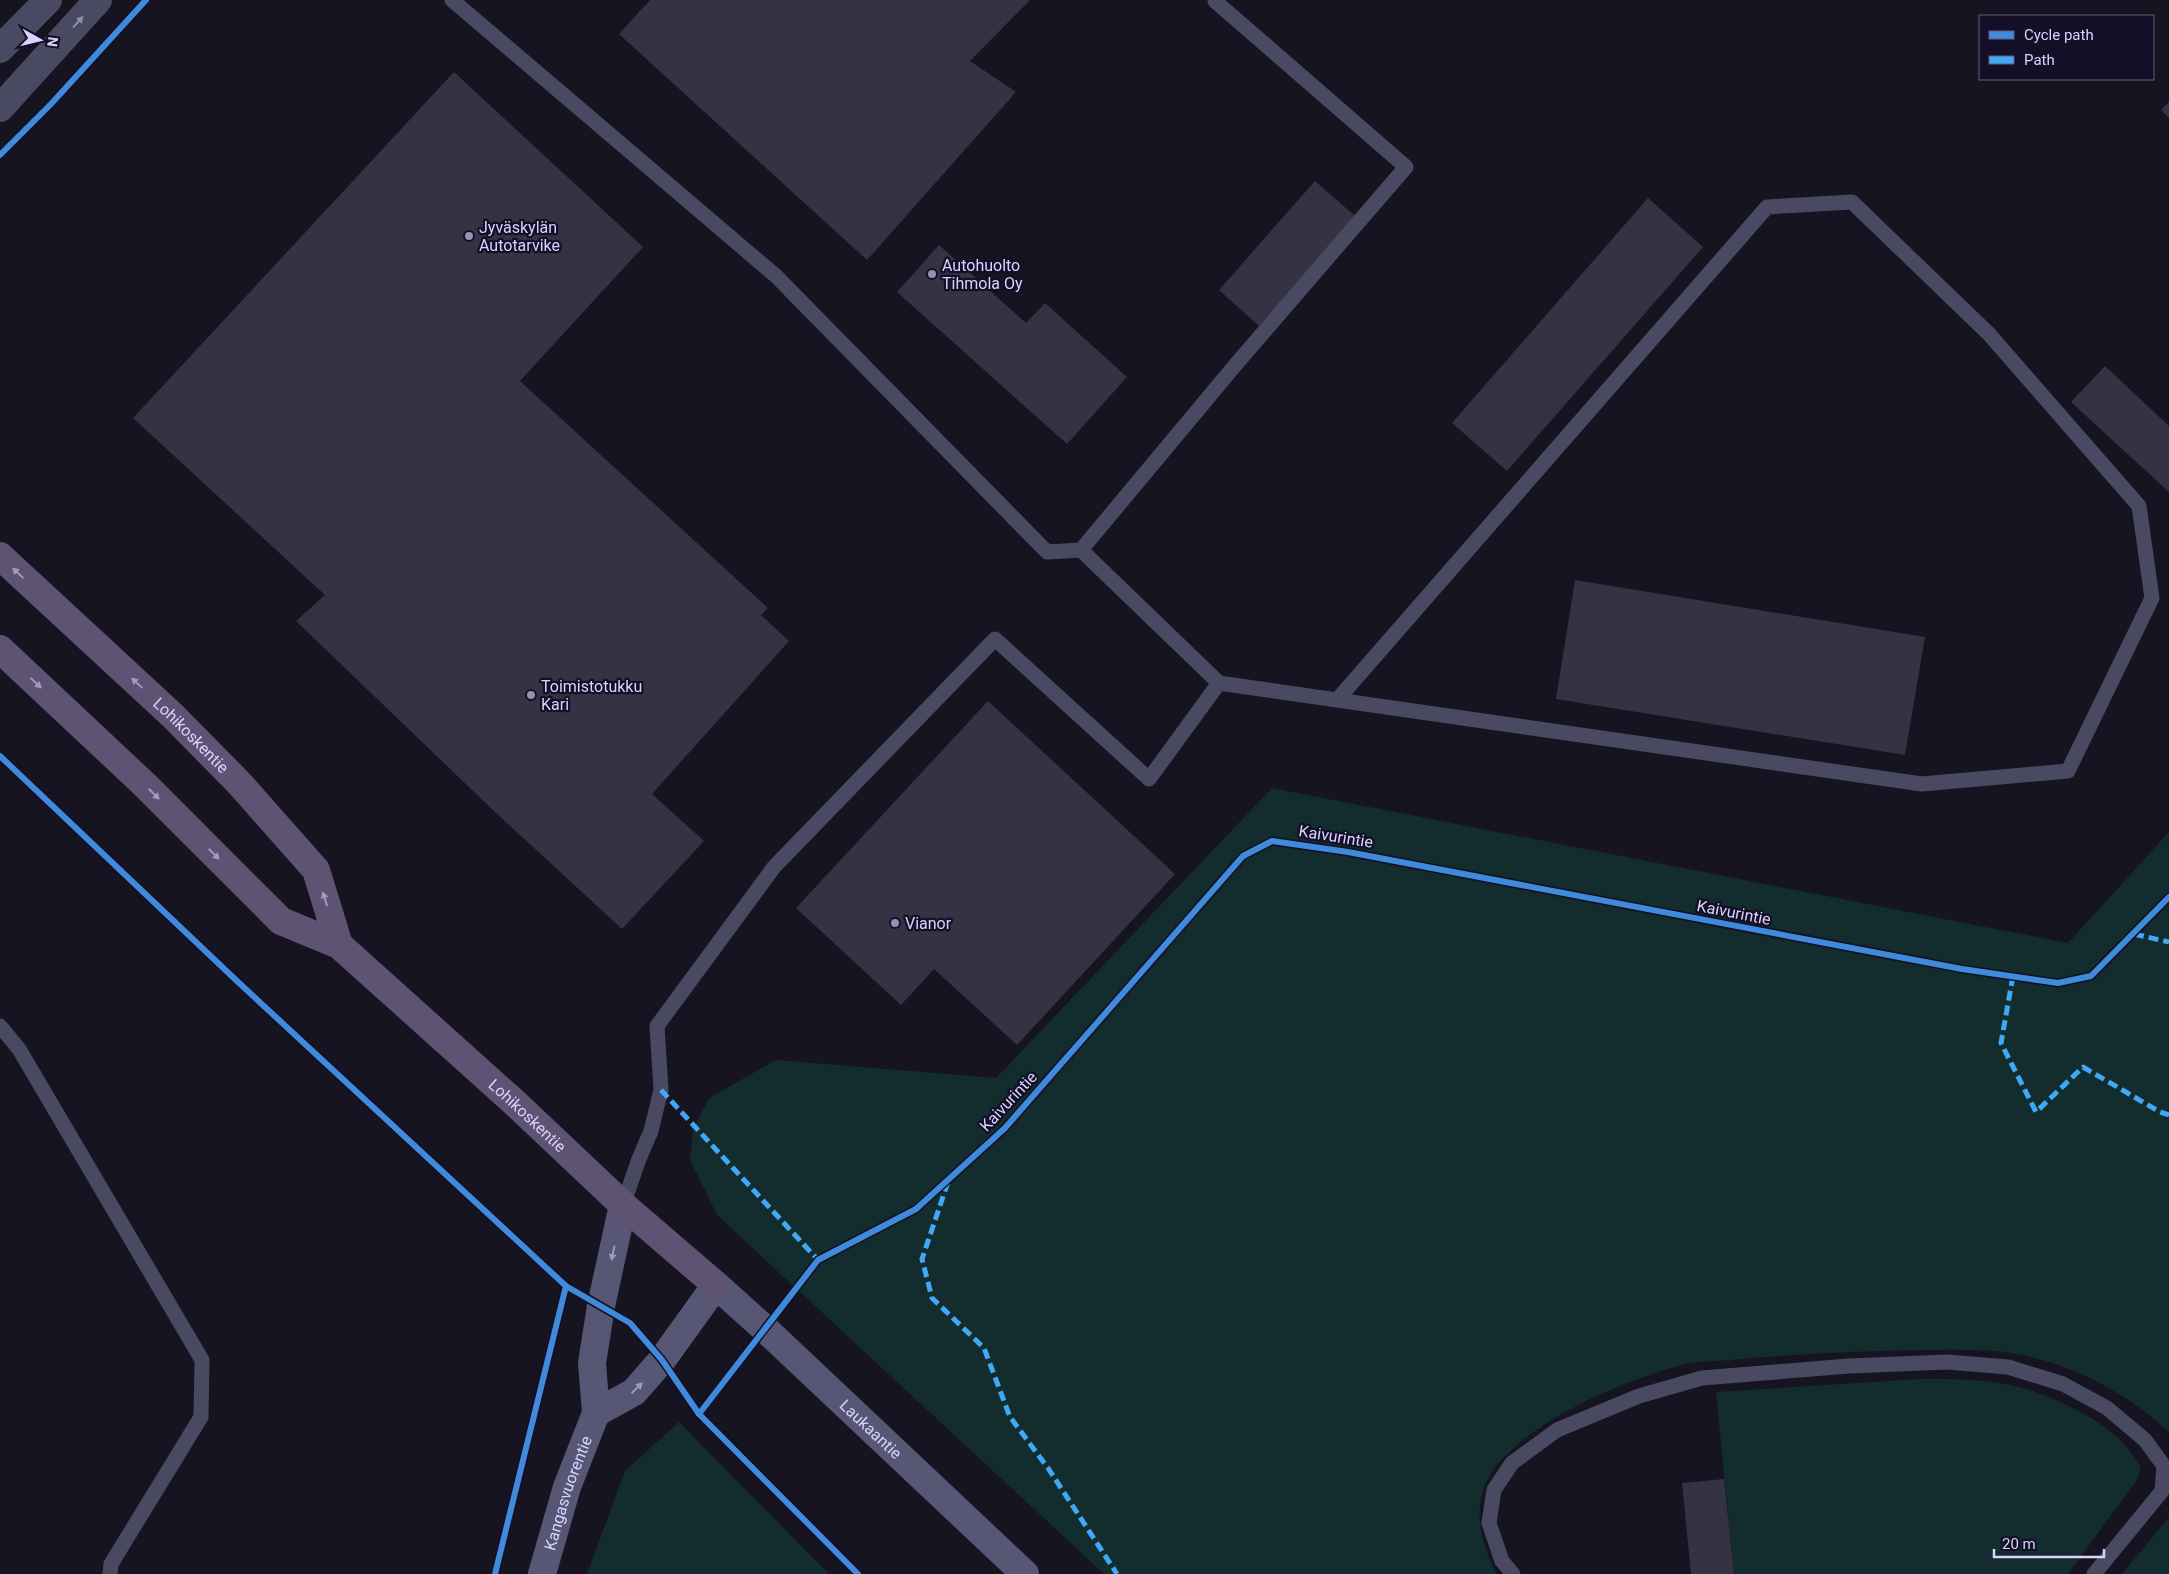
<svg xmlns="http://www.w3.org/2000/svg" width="2169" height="1574" viewBox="0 0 2169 1574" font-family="Roboto,sans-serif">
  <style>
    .green { fill: #132c2d }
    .building { fill: #343243 }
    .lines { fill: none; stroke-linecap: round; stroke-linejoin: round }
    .service { stroke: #4a4962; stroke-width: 15 }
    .tertiary { stroke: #4a4962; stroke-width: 28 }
    .secondary { stroke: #575674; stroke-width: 28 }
    .primary { stroke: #5e5373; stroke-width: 28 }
    .quiet { stroke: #3fa9f5; stroke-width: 5; stroke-dasharray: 10 5; stroke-linecap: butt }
    .cycleway-casing { stroke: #130f26; stroke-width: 9 }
    .cycleway { stroke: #408adc; stroke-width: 6 }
    .oneway { fill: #928eb0 }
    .oneway2 { fill: #a29ac0 }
    .oneway3 { fill: #9e9bc0 }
    .poi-dot { fill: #9591b1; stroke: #130f26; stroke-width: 2 }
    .labels { text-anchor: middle; stroke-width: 4.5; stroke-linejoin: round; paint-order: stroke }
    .poi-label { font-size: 16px; fill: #d9d4ff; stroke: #130f26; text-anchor: start }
    .street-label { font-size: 16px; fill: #d9d4ff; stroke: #130f26 }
  </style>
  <rect width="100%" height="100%" fill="#161421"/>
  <g class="green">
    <path d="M 1272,788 L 2068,943 L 2169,832 L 2169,1432 C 2123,1390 2067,1361 2005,1352 C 1994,1350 1982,1351 1971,1350 C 1931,1349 1890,1351 1849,1352 C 1810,1354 1771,1356 1732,1360 C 1717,1361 1700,1361 1686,1364 C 1626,1379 1511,1426 1485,1485 C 1473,1513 1483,1550 1497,1574 L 1104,1574 L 717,1215 L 690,1160 L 693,1129 L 709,1098 L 776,1060 L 996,1078 Z"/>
    <path d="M 1921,1379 C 1949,1379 1977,1379 2005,1384 C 2040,1390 2101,1417 2124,1444 C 2130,1451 2135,1458 2141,1466 L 2137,1480 L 2068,1574 L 1734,1574 L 1716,1392 Z"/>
    <polygon points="679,1422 829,1574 587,1574 625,1471"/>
    <polygon points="2169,1517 2169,1574 2122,1574"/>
  </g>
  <g class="building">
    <polygon points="650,0 1030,0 970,61 1016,92 867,260 619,34"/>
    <polygon points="454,72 643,247 520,381 768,608 761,615 789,641 652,794 704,841 622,929 496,813 296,621 325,595 133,418"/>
    <polygon points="2169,102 2169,118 2161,110"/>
    <polygon points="1315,181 1355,216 1259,326 1219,290"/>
    <polygon points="1648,198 1703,247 1507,471 1452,423"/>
    <polygon points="939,245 1026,323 1045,303 1127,377 1067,444 897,292"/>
    <polygon points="2105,366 2169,426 2169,492 2071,402"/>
    <polygon points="1575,580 1925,637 1905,755 1556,699"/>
    <polygon points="988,701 1175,874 1017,1045 934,969 901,1005 796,908"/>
    <polygon points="1724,1479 1734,1574 1691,1574 1682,1483"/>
  </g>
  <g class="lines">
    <g class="service">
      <polyline points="452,0 776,276 1047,552 1081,550 1237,363 1406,167 1215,1 1216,0"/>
      <polyline points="1081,550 1219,683 1922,784 2068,771 2152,598 2139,506 1989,334 1852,202 1767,207 1337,700"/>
      <polyline points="0,1026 19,1049 202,1360 201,1417 111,1564 110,1574"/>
      <polyline points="623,1205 639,1159 651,1131 661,1090 657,1026 774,867 995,639 1149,779 1219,683"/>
      <polyline points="1513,1574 1502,1561 1489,1523 1494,1490 1512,1463 1557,1430 1639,1396 1702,1378 1849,1366 1947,1362 2008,1367 2063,1384 2107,1408 2145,1440 2164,1466 2162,1491 2094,1574"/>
    </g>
    <g class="tertiary">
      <polyline points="0,49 48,0"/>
      <polyline points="0,108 98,0"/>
    </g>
    <g class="secondary">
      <path id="s1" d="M 596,1413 L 634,1392 L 662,1360 L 716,1285 L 764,1328 L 1025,1574"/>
      <path id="s2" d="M 542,1574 L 567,1487 L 596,1413 L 592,1363 L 601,1306 L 623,1205"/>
    </g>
    <g class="primary">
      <path id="s3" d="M 0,556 L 173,716 L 240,784 L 316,870 L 339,945"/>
      <path id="s4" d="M 0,649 L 145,785 L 281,921 L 339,945 L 515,1103 L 623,1205 L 716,1285"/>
    </g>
    <g class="quiet">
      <polyline points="2134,934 2169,942"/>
      <polyline points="2013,976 2001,1043 2036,1112 2083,1067 2160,1112 2169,1115"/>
      <polyline points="661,1090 818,1260"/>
      <polyline points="948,1182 922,1259 932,1298 984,1348 1010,1417 1048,1468 1117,1574"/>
    </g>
    <defs>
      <g id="cycleway">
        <polyline points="0,155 51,104 146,0"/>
        <polyline points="0,756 238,982 566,1286 630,1323 662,1360 699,1414 858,1574"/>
        <polyline points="699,1414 818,1260 916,1209 1005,1128 1243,856 1272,841 1348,852 1962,969 2058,983 2091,976 2169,897"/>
        <polyline points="495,1574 566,1286"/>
      </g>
    </defs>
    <use href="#cycleway" class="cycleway-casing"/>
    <use href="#cycleway" class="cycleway"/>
  </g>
  <defs><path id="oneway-solid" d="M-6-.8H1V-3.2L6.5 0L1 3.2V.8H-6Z" transform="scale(1.25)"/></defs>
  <use class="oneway" href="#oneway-solid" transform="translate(78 22) rotate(-48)"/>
  <g class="oneway2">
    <use href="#oneway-solid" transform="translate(18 573) rotate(-137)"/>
    <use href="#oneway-solid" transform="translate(36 683) rotate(43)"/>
    <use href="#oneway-solid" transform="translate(137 683) rotate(-137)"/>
    <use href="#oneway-solid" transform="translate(154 794) rotate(45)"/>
    <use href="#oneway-solid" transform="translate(214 854) rotate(45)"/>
    <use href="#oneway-solid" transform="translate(325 899) rotate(-107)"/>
  </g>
  <g class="oneway3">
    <use href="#oneway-solid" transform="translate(613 1253) rotate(102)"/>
    <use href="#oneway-solid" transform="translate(637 1388) rotate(-44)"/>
  </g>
  <g class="poi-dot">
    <circle cx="469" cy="236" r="5"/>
    <circle cx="932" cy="274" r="5"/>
    <circle cx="531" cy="695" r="5"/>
    <circle cx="895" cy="923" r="5"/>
  </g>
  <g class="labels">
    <g class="poi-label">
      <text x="479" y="233">Jyväskylän<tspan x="479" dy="18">Autotarvike</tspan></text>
      <text x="942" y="271">Autohuolto<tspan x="942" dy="18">Tihmola Oy</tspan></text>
      <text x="541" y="692">Toimistotukku<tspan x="541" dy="18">Kari</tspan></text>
      <text x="905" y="929">Vianor</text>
    </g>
    <g class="street-label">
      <text dy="6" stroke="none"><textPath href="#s3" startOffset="262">Lohikoskentie</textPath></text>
      <text transform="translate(1336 836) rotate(9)" y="6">Kaivurintie</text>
      <text transform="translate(1734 912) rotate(11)" y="6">Kaivurintie</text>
      <text transform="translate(1008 1101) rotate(-47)" y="6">Kaivurintie</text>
      <text dy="6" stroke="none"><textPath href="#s4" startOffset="708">Lohikoskentie</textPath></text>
      <text dy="6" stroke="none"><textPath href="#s1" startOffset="390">Laukaantie</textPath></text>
      <text dy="6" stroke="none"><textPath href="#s2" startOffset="85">Kangasvuorentie</textPath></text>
    </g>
  </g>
  <rect x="1979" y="15" width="175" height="65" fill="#130f26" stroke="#625e7d"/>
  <rect x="1989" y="31" width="25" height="8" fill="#408adc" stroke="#625e7d"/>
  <text x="2024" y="40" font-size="15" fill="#d9d4ff">Cycle path</text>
  <rect x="1989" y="56" width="25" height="8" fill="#3fa9f5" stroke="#625e7d"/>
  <text x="2024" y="65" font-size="15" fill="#d9d4ff">Path</text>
  <g transform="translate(40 40) rotate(98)" stroke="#130f26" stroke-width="4" paint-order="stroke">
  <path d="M0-4L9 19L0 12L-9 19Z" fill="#d9d4ff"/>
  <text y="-8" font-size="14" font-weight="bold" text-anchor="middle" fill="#d9d4ff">N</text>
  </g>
  <path d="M1994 1549v8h110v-8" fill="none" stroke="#d9d4ff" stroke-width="2.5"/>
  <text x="2002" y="1549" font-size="15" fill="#d9d4ff" stroke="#130f26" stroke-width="4" paint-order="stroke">20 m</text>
</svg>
